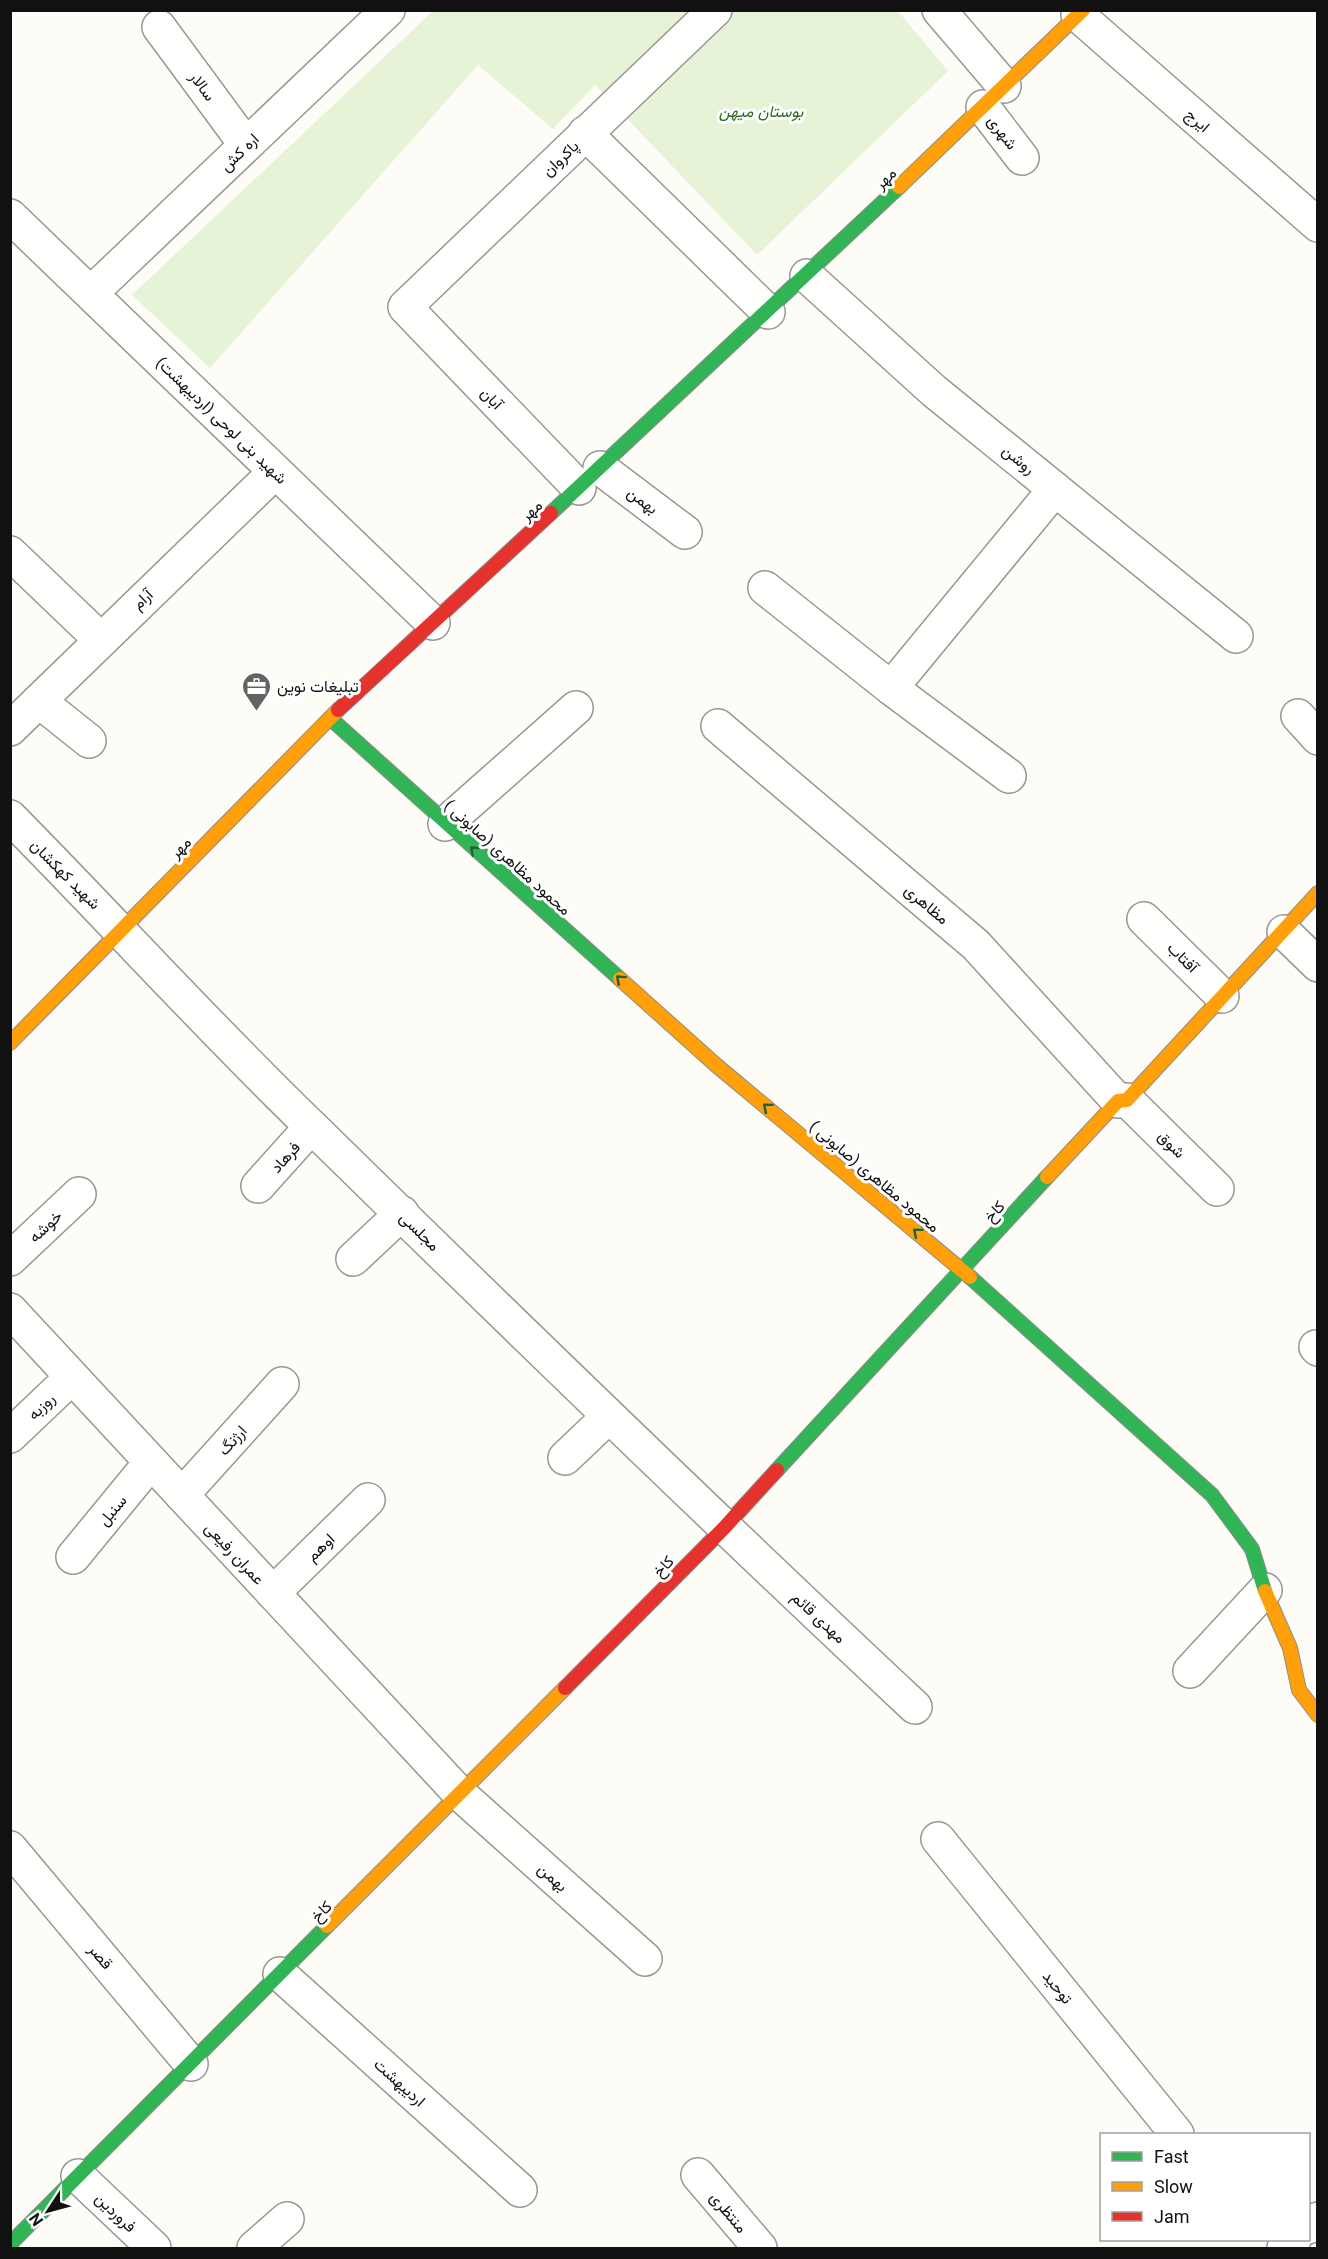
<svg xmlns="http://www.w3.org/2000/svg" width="1328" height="2259" viewBox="0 0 1328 2259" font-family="Georgia,Vazirmatn,serif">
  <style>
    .green { fill: #e7f3d7 }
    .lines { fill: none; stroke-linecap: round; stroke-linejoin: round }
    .street-casing { stroke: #979795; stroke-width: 36 }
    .fast-casing { stroke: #8e8d8b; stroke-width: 16 }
    .slow-casing { stroke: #8e8d8b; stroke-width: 16 }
    .jam-casing { stroke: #8e8d8b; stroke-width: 16 }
    .street { stroke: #fffffe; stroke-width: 33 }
    .fast { stroke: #30b455; stroke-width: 14 }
    .slow { stroke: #ff9f0a; stroke-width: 14 }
    .jam { stroke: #e5322d; stroke-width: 14 }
    .oneway { stroke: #206233 }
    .labels { text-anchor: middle; stroke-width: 6; stroke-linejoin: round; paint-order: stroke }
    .street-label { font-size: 16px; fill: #111; stroke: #fff }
    .park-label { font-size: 16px; font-style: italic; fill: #2f6b1f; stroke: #fff }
    .poi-label { font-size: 16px; fill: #111; stroke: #fff; text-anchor: start }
  </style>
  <rect width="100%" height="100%" fill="#fdfcf7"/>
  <polygon class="green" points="433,11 898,11 948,71 757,255 595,85 553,129 478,65 210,368 132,295"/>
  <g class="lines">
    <defs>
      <g id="street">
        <polyline points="939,10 1004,86"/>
        <polyline points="1078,15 1318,225"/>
        <polyline points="159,27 246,145"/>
        <polyline points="983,107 1022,158"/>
        <polyline points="585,133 768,312"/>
        <polyline points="10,216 433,623"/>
        <polyline points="807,276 934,391 1236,636"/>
        <polyline points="91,293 388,10"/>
        <polyline points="600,468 685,532"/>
        <polyline points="579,488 405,307 715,10"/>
        <polyline points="10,553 100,639"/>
        <polyline points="765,588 891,688 1009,776"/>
        <polyline points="891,688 1055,489"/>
        <polyline points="39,701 89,741"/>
        <polyline points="1298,716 1318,738"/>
        <polyline points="718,726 976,945 1118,1101"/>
        <polyline points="10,729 275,472"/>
        <path d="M 10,817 C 112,920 209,1028 313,1128 C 512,1323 712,1517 915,1707"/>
        <polyline points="445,824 576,708"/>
        <polyline points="1144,919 1222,996"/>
        <polyline points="1284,932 1318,965"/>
        <polyline points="1127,1100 1217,1189"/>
        <polyline points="258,1186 311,1127"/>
        <polyline points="10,1259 79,1194"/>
        <polyline points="353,1259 402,1213"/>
        <polyline points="10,1310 460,1794 645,1959"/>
        <polyline points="1316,1347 1318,1349"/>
        <polyline points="10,1436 72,1377"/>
        <polyline points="565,1458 608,1417"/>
        <polyline points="182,1495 282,1384"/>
        <polyline points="73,1557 151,1462"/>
        <polyline points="273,1593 368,1500"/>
        <polyline points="1190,1671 1265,1590"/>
        <polyline points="938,1839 1177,2134"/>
        <polyline points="10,1848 191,2064"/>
        <polyline points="280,1974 520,2190"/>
        <polyline points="698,2175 760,2248"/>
        <polyline points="78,2176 154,2248"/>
        <polyline points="1308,2227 1318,2219"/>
        <polyline points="254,2248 287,2219"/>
        <polyline points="1284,2248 1294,2240"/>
      </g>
      <g id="fast">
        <polyline points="551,513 899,187"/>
        <polyline points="330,718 620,979"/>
        <polyline points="970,1277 1212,1495 1252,1549 1265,1591"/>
        <polyline points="777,1470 1047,1177"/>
        <polyline points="10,2244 327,1926"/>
      </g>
      <g id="slow">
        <polyline points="899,187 1083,10"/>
        <polyline points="620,979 716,1065 970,1277"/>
        <polyline points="10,1043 338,710"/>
        <polyline points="1047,1177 1118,1101 1127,1100 1318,893"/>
        <polyline points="1265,1591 1290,1648 1299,1690 1318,1715"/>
        <polyline points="327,1926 565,1688"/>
      </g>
      <g id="jam">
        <polyline points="338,710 551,513"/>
        <polyline points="565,1688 724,1528 777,1470"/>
      </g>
    </defs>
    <use href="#street" class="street-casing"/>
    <use href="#fast" class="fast-casing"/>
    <use href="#slow" class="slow-casing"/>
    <use href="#jam" class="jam-casing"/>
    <use href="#street" class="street"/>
    <use href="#fast" class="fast"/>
    <use href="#slow" class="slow"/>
    <use href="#jam" class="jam"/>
  </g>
  <defs><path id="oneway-chevron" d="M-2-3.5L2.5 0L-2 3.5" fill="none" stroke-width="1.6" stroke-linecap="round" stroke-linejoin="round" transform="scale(1.5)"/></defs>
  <g class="oneway">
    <use href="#oneway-chevron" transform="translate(474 850) rotate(-138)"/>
    <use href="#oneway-chevron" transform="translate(620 979) rotate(-138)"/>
    <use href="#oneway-chevron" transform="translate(767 1107) rotate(-140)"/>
    <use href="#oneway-chevron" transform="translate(917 1232) rotate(-140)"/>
  </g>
  <defs>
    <symbol id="office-pin" viewBox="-11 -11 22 30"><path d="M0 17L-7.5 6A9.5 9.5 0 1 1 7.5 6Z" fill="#646362" stroke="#fff"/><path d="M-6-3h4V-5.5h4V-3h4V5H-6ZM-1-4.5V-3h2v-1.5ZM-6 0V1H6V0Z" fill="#fff"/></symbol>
  </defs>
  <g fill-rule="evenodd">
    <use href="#office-pin" x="240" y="670" width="33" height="45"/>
  </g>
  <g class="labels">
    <g class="street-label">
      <text transform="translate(203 86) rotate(54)" y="6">سالار</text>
      <text transform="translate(1198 120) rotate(41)" y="6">ایرج</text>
      <text transform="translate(1003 132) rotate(53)" y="6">شهری</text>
      <text transform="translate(239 152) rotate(-44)" y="6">اره کش</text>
      <text transform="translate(560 158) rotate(-44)" y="6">پاکروان</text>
      <text transform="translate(885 178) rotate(-44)" y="6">مهر</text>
      <text transform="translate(492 398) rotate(46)" y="6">آبان</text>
      <text transform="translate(222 420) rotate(44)" y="6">شهید بنی لوحی (اردیبهشت)</text>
      <text transform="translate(1019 459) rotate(39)" y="6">روشن</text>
      <text transform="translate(643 500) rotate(37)" y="6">بهمن</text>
      <text transform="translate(531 510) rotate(-43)" y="6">مهر</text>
      <text transform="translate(142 599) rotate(-44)" y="6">آرام</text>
      <text transform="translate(180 847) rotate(-45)" y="6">مهر</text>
      <text transform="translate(508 857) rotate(42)" y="6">محمود مظاهری (صابونی )</text>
      <text transform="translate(66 874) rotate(45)" y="6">شهید کهکشان</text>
      <text transform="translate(927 904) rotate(40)" y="6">مظاهری</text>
      <text transform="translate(1183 957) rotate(45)" y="6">آفتاب</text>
      <text transform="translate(1172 1144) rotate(45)" y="6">شوق</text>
      <text transform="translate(285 1157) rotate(-48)" y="6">فرهاد</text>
      <text transform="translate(875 1176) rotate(40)" y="6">محمود مظاهری (صابونی )</text>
      <text transform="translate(994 1211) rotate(-47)" y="6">کاخ</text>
      <text transform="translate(45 1226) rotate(-43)" y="6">خوشه</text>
      <text transform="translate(420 1231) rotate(44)" y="6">مجلسی</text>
      <text transform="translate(41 1406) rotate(-44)" y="6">روزبه</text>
      <text transform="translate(232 1440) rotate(-48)" y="6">ارژنگ</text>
      <text transform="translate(112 1510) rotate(-50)" y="6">سنبل</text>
      <text transform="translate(320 1547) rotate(-44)" y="6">اوهم</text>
      <text transform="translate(235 1553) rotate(47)" y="6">عمران رفیعی</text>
      <text transform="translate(663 1566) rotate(-46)" y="6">کاخ</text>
      <text transform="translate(819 1617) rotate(43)" y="6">مهدی قائم</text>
      <text transform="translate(553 1877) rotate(42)" y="6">بهمن</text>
      <text transform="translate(321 1911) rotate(-45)" y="6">کاخ</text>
      <text transform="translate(101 1956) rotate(50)" y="6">قصر</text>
      <text transform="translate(1058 1987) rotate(51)" y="6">توحید</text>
      <text transform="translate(400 2082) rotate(42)" y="6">اردیبهشت</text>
      <text transform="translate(116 2212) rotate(43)" y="6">فروردین</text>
      <text transform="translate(729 2212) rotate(50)" y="6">منتظری</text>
    </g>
    <g class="park-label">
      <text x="761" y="117">بوستان میهن</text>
    </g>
    <g class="poi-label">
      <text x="277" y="692">تبلیغات نوین</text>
    </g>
  </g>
  <rect width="1328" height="2259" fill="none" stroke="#111111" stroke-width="24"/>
  <rect x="1100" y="2133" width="210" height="108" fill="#ffffff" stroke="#a0a0a0" stroke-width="1.5"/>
  <rect x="1112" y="2152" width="30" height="9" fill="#30b455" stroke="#a0a0a0" stroke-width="1.5"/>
  <text x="1154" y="2163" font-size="18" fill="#111111">Fast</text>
  <rect x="1112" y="2182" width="30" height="9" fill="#ff9f0a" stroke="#a0a0a0" stroke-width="1.5"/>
  <text x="1154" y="2193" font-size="18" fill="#111111">Slow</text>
  <rect x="1112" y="2212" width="30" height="9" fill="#e5322d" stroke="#a0a0a0" stroke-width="1.5"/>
  <text x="1154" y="2223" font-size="18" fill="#111111">Jam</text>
  <g transform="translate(48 2211) rotate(234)" stroke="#ffffff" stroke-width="4.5" paint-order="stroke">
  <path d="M0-4.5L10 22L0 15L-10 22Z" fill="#111111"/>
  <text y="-9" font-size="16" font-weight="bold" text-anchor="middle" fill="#111111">N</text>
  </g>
</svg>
